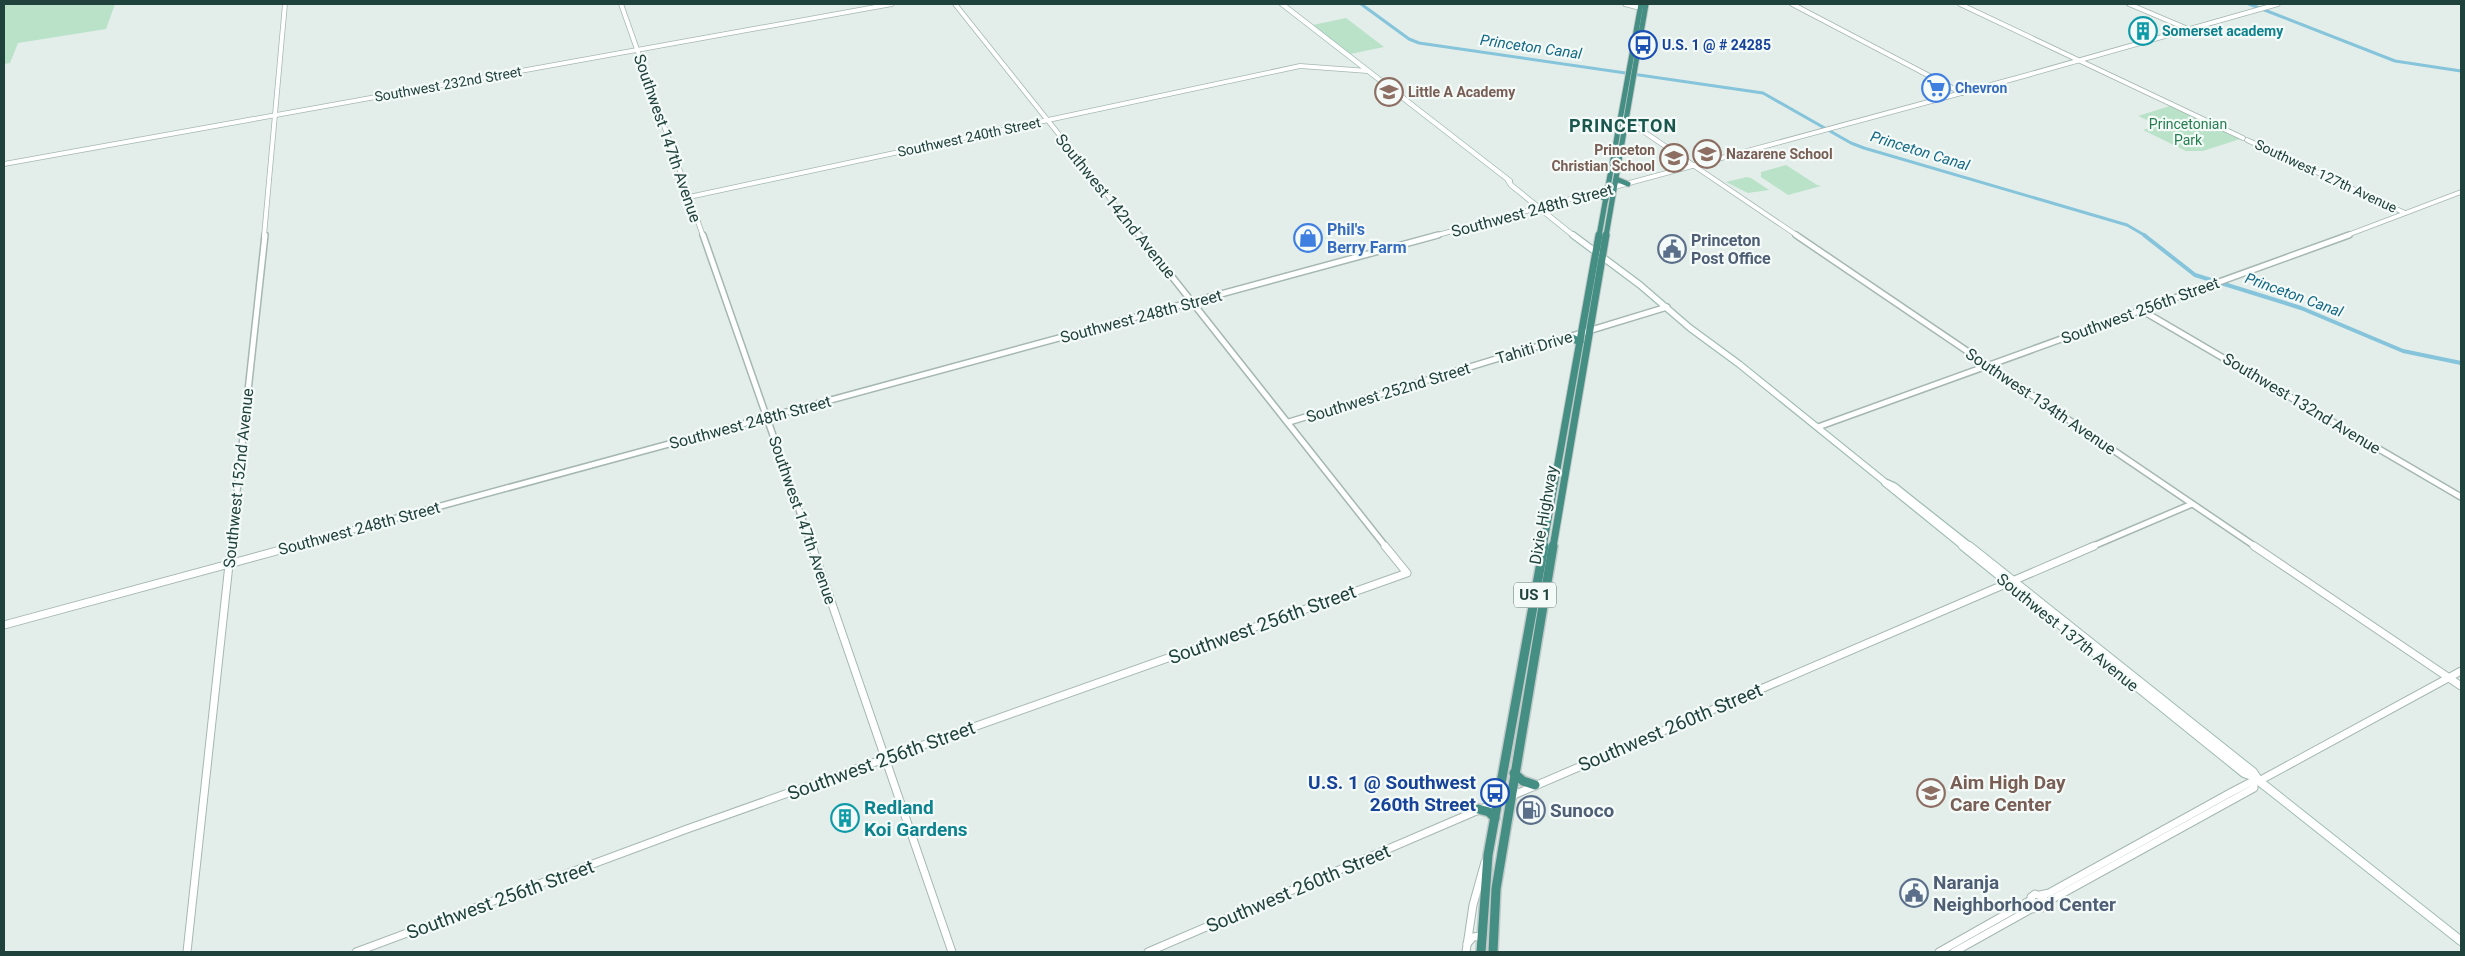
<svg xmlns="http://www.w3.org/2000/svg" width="2465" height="956" viewBox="0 0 2465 956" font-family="Roboto,sans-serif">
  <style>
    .green { fill: #b9e2c8 }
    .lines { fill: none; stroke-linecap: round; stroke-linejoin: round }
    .canal-far1 { stroke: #85c4da; stroke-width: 3 }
    .canal { stroke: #85c4da; stroke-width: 4 }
    .tertiary-far2-casing { stroke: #a5b7b2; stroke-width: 5.5 }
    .tertiary-far1-casing { stroke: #a5b7b2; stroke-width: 8 }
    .tertiary-casing { stroke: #a5b7b2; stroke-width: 9 }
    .secondary-far2-casing { stroke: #a0bcb4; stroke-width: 6 }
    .secondary-far1-casing { stroke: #a0bcb4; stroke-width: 8 }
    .secondary-casing { stroke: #a0bcb4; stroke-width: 10 }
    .trunk-far2-casing { stroke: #c1cac8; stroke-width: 7 }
    .trunk-far1-casing { stroke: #c1cac8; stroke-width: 9 }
    .trunk-casing { stroke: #c1cac8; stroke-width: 12 }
    .tertiary-far2 { stroke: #fff; stroke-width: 4 }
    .tertiary-far1 { stroke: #fff; stroke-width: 5 }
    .tertiary { stroke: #fff; stroke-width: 7 }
    .secondary-far2 { stroke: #fff; stroke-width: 4.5 }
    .secondary-far1 { stroke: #fff; stroke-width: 5.5 }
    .secondary { stroke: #fff; stroke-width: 8 }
    .trunk-far2 { stroke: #458e84; stroke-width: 5 }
    .trunk-far1 { stroke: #458e84; stroke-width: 7 }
    .trunk { stroke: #458e84; stroke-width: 9 }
    .labels { text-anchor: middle; stroke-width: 4.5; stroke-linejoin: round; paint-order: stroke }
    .far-culture-label { font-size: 14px; font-weight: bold; fill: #0d838f; stroke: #f4faf8; text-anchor: start }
    .far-transit-label { font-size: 14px; font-weight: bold; fill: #164399; stroke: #f4faf8; text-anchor: start }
    .far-street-label { font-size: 14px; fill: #20423c; stroke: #f4faf8 }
    .far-shop-label { font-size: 14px; font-weight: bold; fill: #366cbe; stroke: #f4faf8; text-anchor: start }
    .far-education-label { font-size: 14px; font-weight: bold; fill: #785e54; stroke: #f4faf8; text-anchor: start }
    .far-park-label { font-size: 14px; fill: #257e50; stroke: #f4faf8 }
    .far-water-label { font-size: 15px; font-style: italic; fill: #126886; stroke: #f4faf8 }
    .shield { fill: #f4faf8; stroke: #607974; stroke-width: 1 }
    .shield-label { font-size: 15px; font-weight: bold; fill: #20423c }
    .street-label { font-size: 16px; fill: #20423c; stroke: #f4faf8 }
    .shop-label { font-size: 16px; font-weight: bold; fill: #366cbe; stroke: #f4faf8; text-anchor: start }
    .service-label { font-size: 16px; font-weight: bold; fill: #4e5e75; stroke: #f4faf8; text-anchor: start }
    .far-district-label { font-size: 18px; font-weight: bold; letter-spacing: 1px; fill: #19574e; stroke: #f4faf8 }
    .near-street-label { font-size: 19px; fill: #20423c; stroke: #f4faf8 }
    .near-transit-label { font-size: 19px; font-weight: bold; fill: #164399; stroke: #f4faf8; text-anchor: end }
    .near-education-label { font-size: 19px; font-weight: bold; fill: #785e54; stroke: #f4faf8; text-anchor: start }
    .near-culture-label { font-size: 19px; font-weight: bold; fill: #0d838f; stroke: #f4faf8; text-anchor: start }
    .near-service-label { font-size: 19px; font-weight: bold; fill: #4e5e75; stroke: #f4faf8; text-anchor: start }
  </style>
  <rect width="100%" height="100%" fill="#e3eeea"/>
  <g class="green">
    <polygon points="4,4 115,4 106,29 18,43 10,63 4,64"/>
    <polygon points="1346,18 1384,47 1350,54 1313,25"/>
    <polygon points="2173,105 2240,139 2203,151 2186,151 2143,130 2158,125 2138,116"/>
    <polygon points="1786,165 1817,185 1821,186 1788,195 1761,177 1761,172"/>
    <polygon points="1747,177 1751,178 1769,190 1748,193 1726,182"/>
  </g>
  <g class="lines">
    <g class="canal-far1">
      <polyline points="1361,4 1409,39 1419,43 1763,93 1851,143 1864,148 2127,225 2146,236"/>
      <polyline points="2249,4 2395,61 2461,71"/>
    </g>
    <polyline class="canal" points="2144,235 2195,275 2301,308 2403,351 2461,363"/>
    <defs>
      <g id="tertiary-far2">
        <polyline points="621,4 703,236"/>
        <polyline points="955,4 1140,236"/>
        <polyline points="1625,4 1640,8"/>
        <polyline points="1792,4 1962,93"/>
        <polyline points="1960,4 2243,138"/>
        <polyline points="2129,4 2188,29"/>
        <polyline points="1622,117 1798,236"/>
        <polyline points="2247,140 2405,213"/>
        <polyline points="4,164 892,4"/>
        <polyline points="689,197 1300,66 1368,71"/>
        <polyline points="264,236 285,4"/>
        <polyline points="1434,236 2024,76 2278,4"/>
        <polyline points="2345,236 2461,192"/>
      </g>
      <g id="tertiary-far1">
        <polyline points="703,235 812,547"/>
        <polyline points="1139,235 1386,547"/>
        <polyline points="1796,235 2256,547"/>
        <polyline points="2143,311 2461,497"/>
        <polyline points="1289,422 1667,307"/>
        <polyline points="1818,427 2349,235"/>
        <polyline points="231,547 265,235"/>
        <polyline points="290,547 1438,235"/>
        <polyline points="2091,547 2192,504"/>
      </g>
      <g id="tertiary">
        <polyline points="812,546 952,952"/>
        <polyline points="2254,546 2461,686"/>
        <polyline points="4,625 295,546"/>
        <path d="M 2035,894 C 2042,896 2047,899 2047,907 L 2041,908 L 2033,903 L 2031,897 Z"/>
        <polyline points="2040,895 2049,893 2230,793 2249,783 2259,781 2461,671"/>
        <polyline points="2047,902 2254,788 2254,783"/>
        <polyline points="1467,944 1473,937 1481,936"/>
        <polyline points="187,952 231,546"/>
        <polyline points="356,952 687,829 1407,573 1385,546"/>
        <polyline points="1148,952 2094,546"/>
        <polyline points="1466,952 1473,905 1485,862"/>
        <polyline points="1939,952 2031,900"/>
        <polyline points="1954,952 2031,909 2039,908"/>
      </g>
      <g id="secondary-far2">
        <polyline points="1282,4 1510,181"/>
        <polyline points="1508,180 1511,185 1574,236"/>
      </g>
      <g id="secondary-far1">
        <polyline points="1573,235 1640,285 1690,328 1739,364 1885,482 1894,486 1971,547"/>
        <polyline points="1885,483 1964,547"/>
      </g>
      <g id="secondary">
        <polyline points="1963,546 2244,773 2255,777"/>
        <polyline points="1969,546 2253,772 2259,781 2461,941"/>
      </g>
      <g id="trunk-far2">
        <polyline points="1616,179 1628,184"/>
        <polyline points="1595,193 1606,199"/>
        <polyline points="1599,236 1641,4"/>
        <polyline points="1606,236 1646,4"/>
      </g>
      <g id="trunk-far1">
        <polyline points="1568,336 1580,342"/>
        <polyline points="1543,547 1599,235"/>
        <polyline points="1553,547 1606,235"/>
      </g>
      <g id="trunk">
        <polyline points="1514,773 1523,781 1535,785"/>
        <polyline points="1478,809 1489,812 1495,818"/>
        <polyline points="1481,952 1488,855 1544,546"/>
        <polyline points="1493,952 1496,889 1553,546"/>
      </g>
    </defs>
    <use href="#tertiary-far2" class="tertiary-far2-casing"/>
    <use href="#tertiary-far1" class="tertiary-far1-casing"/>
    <use href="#tertiary" class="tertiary-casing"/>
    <use href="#secondary-far2" class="secondary-far2-casing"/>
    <use href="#secondary-far1" class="secondary-far1-casing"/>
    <use href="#secondary" class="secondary-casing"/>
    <use href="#trunk-far2" class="trunk-far2-casing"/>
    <use href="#trunk-far1" class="trunk-far1-casing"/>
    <use href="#trunk" class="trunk-casing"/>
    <use href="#tertiary-far2" class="tertiary-far2"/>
    <use href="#tertiary-far1" class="tertiary-far1"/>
    <use href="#tertiary" class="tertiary"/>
    <use href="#secondary-far2" class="secondary-far2"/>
    <use href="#secondary-far1" class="secondary-far1"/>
    <use href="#secondary" class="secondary"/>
    <use href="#trunk-far2" class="trunk-far2"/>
    <use href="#trunk-far1" class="trunk-far1"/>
    <use href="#trunk" class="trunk"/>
  </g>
  <defs>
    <symbol id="building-ring" viewBox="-11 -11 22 22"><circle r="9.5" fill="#f4faf8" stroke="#0f9aa8" stroke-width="1.5"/><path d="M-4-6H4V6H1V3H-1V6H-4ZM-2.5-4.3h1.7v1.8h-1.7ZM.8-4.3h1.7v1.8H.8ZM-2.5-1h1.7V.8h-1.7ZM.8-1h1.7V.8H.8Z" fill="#0f9aa8"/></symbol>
    <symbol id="bus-ring" viewBox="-11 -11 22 22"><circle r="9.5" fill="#f4faf8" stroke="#1a4fb4" stroke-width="1.5"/><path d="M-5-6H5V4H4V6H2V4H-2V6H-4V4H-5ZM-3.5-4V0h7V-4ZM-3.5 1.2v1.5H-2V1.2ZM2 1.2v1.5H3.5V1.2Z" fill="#1a4fb4"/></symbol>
    <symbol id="supermarket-ring" viewBox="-11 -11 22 22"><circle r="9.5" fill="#f4faf8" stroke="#3f7fe0" stroke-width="1.5"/><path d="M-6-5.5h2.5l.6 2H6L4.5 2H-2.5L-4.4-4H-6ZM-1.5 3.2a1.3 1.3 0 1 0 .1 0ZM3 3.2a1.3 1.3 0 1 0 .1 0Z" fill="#3f7fe0"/></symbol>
    <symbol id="school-ring" viewBox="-11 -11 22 22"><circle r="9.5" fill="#f4faf8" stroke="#8d6e63" stroke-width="1.5"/><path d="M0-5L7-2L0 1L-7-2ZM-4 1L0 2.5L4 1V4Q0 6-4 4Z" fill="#8d6e63"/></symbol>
    <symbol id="shop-ring" viewBox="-11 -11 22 22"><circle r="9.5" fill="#f4faf8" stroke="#3f7fe0" stroke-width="1.5"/><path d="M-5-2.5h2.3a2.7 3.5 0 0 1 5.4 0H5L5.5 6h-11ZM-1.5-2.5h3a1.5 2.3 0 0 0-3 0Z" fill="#3f7fe0"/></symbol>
    <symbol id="civic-ring" viewBox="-11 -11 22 22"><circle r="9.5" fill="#f4faf8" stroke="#5c6f8a" stroke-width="1.5"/><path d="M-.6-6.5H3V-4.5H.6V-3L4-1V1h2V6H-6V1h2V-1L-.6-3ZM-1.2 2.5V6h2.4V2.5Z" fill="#5c6f8a"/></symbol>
    <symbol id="fuel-ring" viewBox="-11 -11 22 22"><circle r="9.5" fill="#f4faf8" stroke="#5c6f8a" stroke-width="1.5"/><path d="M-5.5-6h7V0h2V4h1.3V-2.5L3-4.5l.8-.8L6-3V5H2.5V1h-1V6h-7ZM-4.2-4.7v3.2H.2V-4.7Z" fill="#5c6f8a"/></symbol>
  </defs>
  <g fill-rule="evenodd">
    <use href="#building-ring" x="2127" y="15" width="32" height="32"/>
    <use href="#bus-ring" x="1627" y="29" width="32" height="32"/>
    <use href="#supermarket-ring" x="1920" y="72" width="32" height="32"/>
    <use href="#school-ring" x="1373" y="76" width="32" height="32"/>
    <use href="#school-ring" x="1691" y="138" width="32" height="32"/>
    <use href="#school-ring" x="1658" y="142" width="32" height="32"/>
    <use href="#shop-ring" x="1292" y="222" width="32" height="32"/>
    <use href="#civic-ring" x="1656" y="233" width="32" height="32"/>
    <use href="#bus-ring" x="1479" y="777" width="32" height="32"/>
    <use href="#school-ring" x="1915" y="777" width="32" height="32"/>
    <use href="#fuel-ring" x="1515" y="794" width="32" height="32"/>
    <use href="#building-ring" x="829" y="802" width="32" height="32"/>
    <use href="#civic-ring" x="1898" y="877" width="32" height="32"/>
  </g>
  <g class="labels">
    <g class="far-culture-label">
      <text x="2162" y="36">Somerset academy</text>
    </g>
    <g class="far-transit-label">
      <text x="1662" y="50">U.S. 1 @ # 24285</text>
    </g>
    <g class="far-street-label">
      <text transform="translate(448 84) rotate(-10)" y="5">Southwest 232nd Street</text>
      <text transform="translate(969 137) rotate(-12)" y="5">Southwest 240th Street</text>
      <text transform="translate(2326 176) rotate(25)" y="5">Southwest 127th Avenue</text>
    </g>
    <g class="far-shop-label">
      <text x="1955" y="93">Chevron</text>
    </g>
    <g class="far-education-label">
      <text x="1408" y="97">Little A Academy</text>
      <text x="1655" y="155" text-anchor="end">Princeton<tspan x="1655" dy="16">Christian School</tspan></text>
      <text x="1726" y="159">Nazarene School</text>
    </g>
    <g class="far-park-label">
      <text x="2188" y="129">Princetonian<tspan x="2188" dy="16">Park</tspan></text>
    </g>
    <g class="far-water-label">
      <text transform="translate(1531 47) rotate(8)" y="5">Princeton Canal</text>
      <text transform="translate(1920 151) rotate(17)" y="5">Princeton Canal</text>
      <text transform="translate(2294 295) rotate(20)" y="5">Princeton Canal</text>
    </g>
    <rect class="shield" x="1514" y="582.5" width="42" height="25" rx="4"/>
    <g class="shield-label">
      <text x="1535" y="600">US 1</text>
    </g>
    <g class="street-label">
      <text transform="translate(668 138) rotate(71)" y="6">Southwest 147th Avenue</text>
      <text transform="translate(1116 206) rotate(51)" y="6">Southwest 142nd Avenue</text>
      <text transform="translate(1532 210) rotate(-15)" y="6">Southwest 248th Street</text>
      <text transform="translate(2140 310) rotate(-20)" y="6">Southwest 256th Street</text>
      <text transform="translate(1141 316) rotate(-15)" y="6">Southwest 248th Street</text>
      <text transform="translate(1534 347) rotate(-17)" y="6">Tahiti Drive</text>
      <text transform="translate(1388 392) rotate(-17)" y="6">Southwest 252nd Street</text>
      <text transform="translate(2041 401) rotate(34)" y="6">Southwest 134th Avenue</text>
      <text transform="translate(2302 403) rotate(31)" y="6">Southwest 132nd Avenue</text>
      <text transform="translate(750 422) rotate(-15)" y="6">Southwest 248th Street</text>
      <text transform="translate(238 478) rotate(-84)" y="6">Southwest 152nd Avenue</text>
      <text transform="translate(1543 515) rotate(-80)" y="6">Dixie Highway</text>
      <text transform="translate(803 520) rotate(71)" y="6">Southwest 147th Avenue</text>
      <text transform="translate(359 528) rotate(-15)" y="6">Southwest 248th Street</text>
      <text transform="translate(2068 632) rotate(39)" y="6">Southwest 137th Avenue</text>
    </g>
    <g class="shop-label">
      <text x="1327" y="235">Phil's<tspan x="1327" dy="18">Berry Farm</tspan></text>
    </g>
    <g class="service-label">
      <text x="1691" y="246">Princeton<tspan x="1691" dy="18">Post Office</tspan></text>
    </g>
    <g class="far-district-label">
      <text x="1623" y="132">PRINCETON</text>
    </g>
    <g class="near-street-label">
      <text transform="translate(1262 624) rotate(-20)" y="7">Southwest 256th Street</text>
      <text transform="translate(1670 727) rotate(-23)" y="7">Southwest 260th Street</text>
      <text transform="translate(881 760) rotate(-20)" y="7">Southwest 256th Street</text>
      <text transform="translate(1298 888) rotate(-23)" y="7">Southwest 260th Street</text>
      <text transform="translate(500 899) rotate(-20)" y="7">Southwest 256th Street</text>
    </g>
    <g class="near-transit-label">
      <text x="1476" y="789">U.S. 1 @ Southwest<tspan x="1476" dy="22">260th Street</tspan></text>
    </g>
    <g class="near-education-label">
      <text x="1950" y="789">Aim High Day<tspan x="1950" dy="22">Care Center</tspan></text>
    </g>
    <g class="near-culture-label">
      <text x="864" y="814">Redland<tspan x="864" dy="22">Koi Gardens</tspan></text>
    </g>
    <g class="near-service-label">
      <text x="1550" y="817">Sunoco</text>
      <text x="1933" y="889">Naranja<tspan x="1933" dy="22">Neighborhood Center</tspan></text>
    </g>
  </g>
  <rect width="2465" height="956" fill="none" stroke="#20423c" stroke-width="10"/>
</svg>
